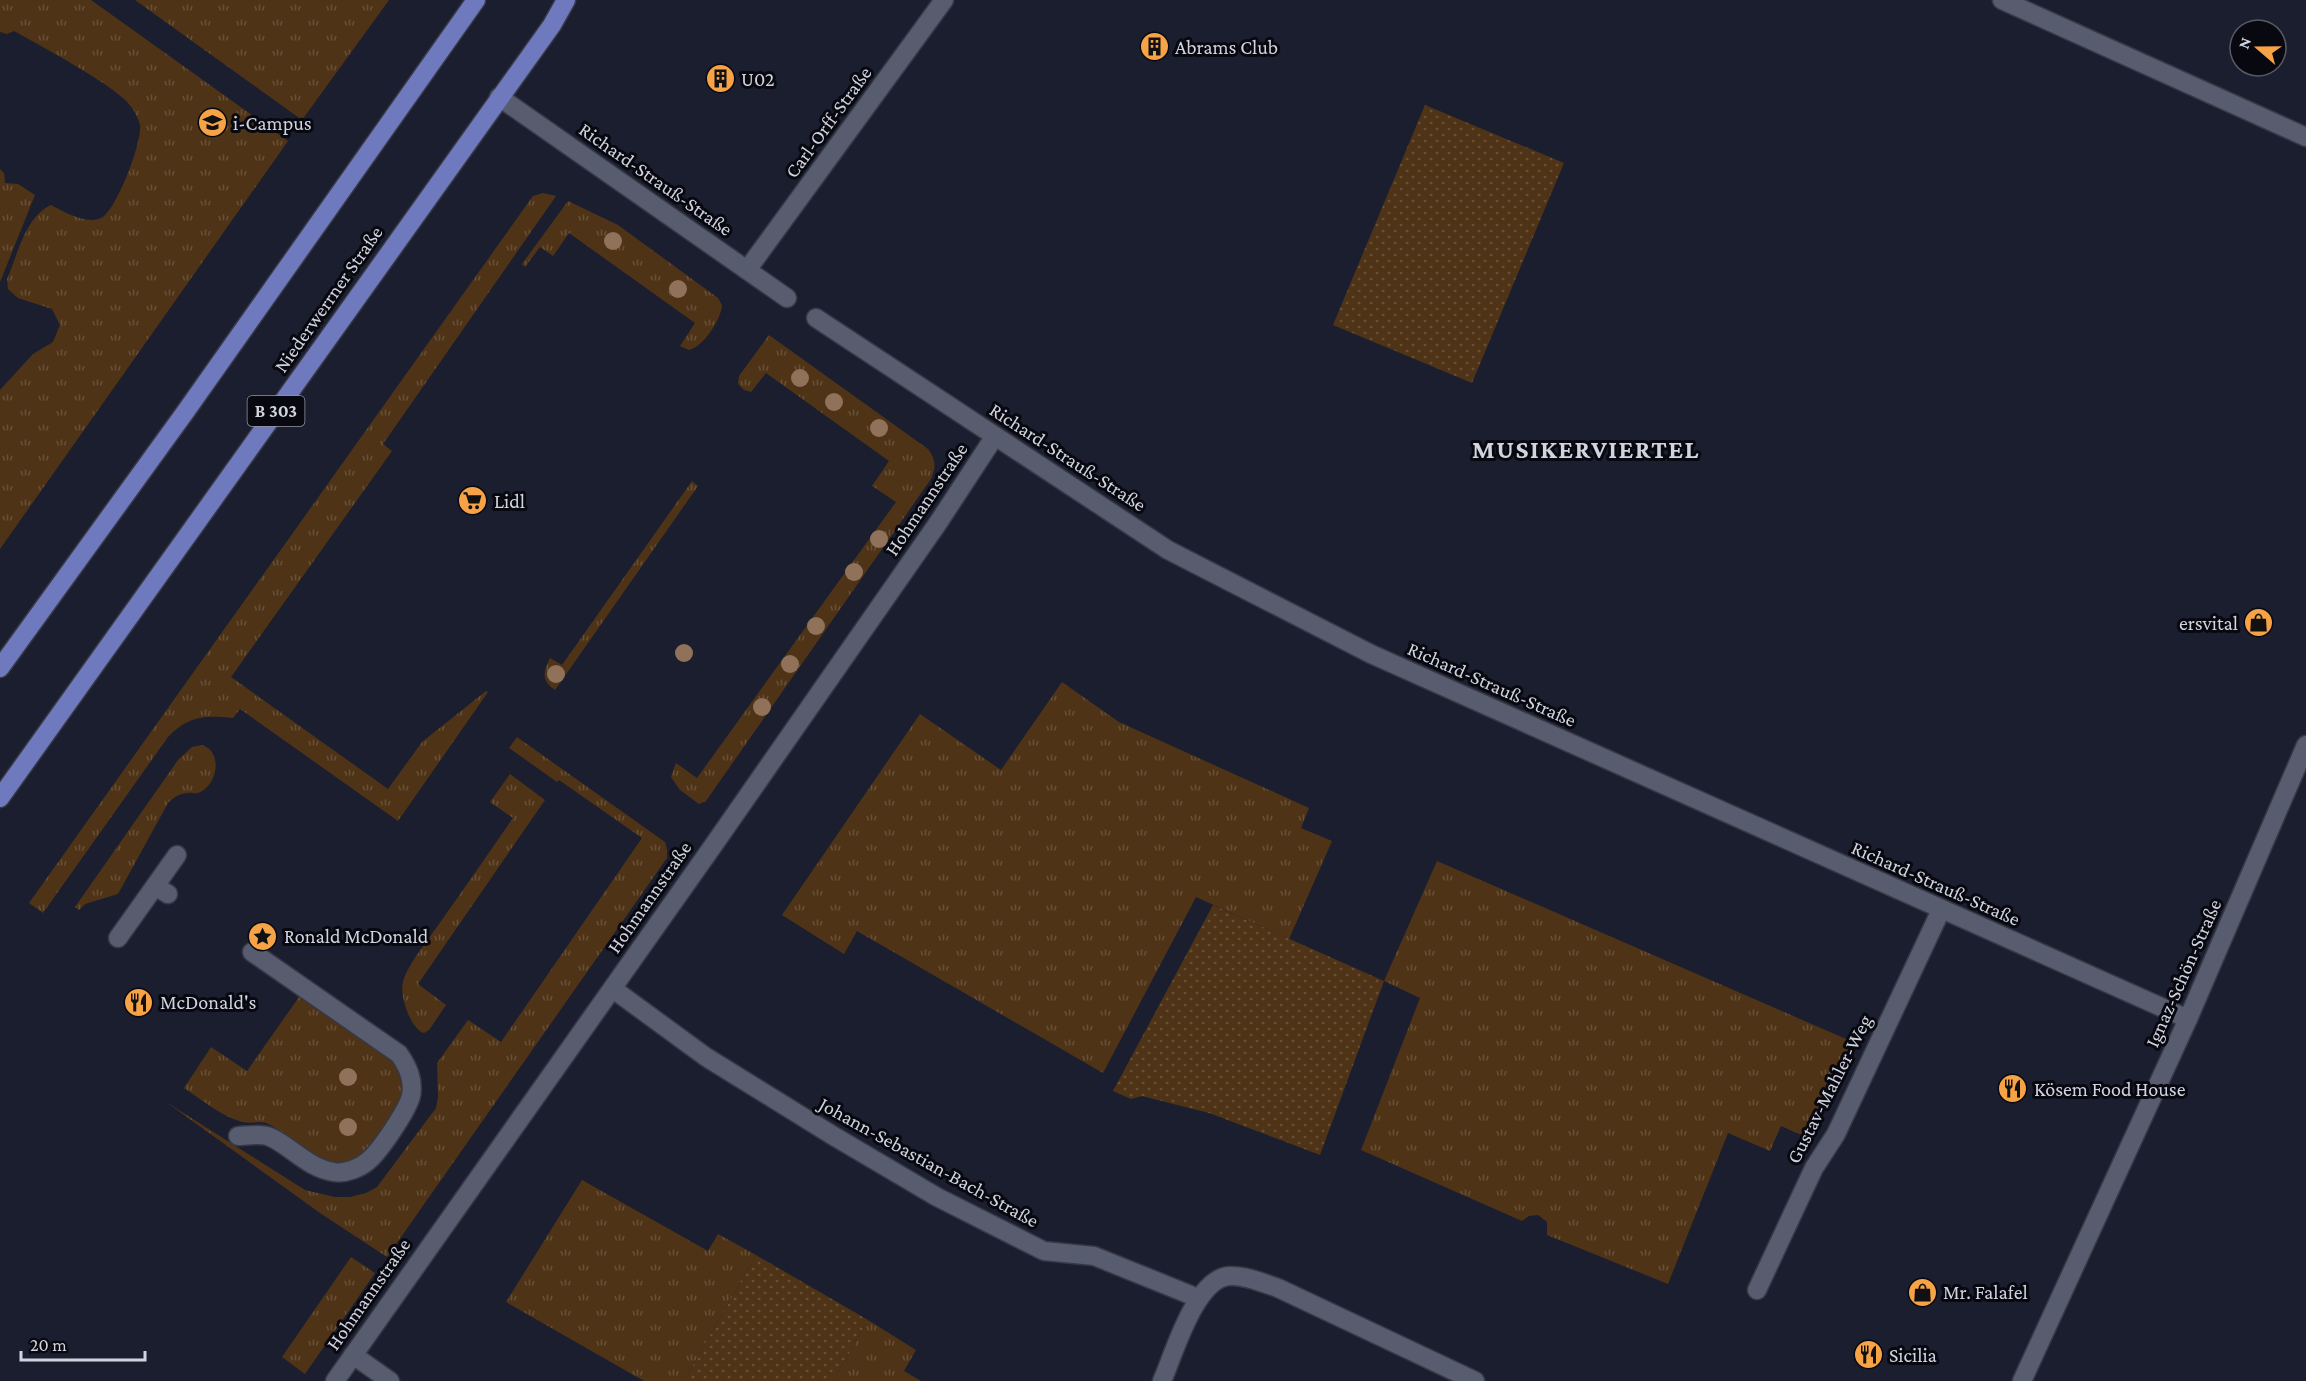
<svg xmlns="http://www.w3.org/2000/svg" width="2306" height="1381" viewBox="0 0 2306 1381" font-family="'Crimson Pro',serif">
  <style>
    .grass { fill: url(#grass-tufts) }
    .park { fill: url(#park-dots) }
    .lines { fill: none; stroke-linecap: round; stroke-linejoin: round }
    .lane-casing { stroke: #373946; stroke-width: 21 }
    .street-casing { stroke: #373946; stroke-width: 21 }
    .primary-casing { stroke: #373946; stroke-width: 21 }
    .lane { stroke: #585c6f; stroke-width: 18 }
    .street { stroke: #585c6f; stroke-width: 18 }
    .primary { stroke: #6f79bd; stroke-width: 18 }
    .tree { fill: #90715a }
    .labels { text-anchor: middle; stroke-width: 6; stroke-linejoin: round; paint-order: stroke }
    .shield { fill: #080910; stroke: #9596a1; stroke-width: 1.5 }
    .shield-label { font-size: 18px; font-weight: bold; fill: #d1d3df }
    .poi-label { font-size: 20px; fill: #d1d3df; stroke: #080910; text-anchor: start }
    .street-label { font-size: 20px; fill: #d1d3df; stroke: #080910 }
    .district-label { font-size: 26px; font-weight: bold; letter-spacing: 1.5px; fill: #d1d3df; stroke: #080910 }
  </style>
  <defs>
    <pattern id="grass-tufts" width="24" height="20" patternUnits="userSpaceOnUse" patternTransform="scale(1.5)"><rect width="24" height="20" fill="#4f3316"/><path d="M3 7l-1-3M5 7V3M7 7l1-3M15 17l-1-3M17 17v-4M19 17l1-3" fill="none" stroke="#675037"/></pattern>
    <pattern id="park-dots" width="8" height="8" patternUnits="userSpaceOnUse" patternTransform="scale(1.5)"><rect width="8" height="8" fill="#4f3316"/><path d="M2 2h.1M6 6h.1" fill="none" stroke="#675037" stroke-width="1.8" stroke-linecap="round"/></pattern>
  </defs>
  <rect width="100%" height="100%" fill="#1b1e2f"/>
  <g class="grass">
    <path d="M 0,0 L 91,0 L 288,141 L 0,549 L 0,390 L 33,354 L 53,342 L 60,325 L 52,309 L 18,298 L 8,289 L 7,279 C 18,254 25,217 51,205 C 64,212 88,226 103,217 C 118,206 142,143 140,125 C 139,120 135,112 132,108 C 122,89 37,44 14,31 L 7,34 L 0,32 Z"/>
    <polygon points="135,0 389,0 302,120"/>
    <polygon points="0,169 4,173 5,183 18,184 35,195 0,282"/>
    <path d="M 543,193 L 556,196 L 383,444 L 392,451 L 231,677 L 388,789 L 422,742 L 486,691 L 488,692 L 398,821 L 240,709 L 233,718 C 205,715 188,716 168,737 L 43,913 L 29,903 L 533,196 Z"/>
    <path d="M 568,201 L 618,225 L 718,298 L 722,305 C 721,320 703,347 689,350 L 680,346 L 695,323 L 569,233 L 553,256 L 540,247 L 525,267 L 522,264 Z"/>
    <path d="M 769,335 L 928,449 C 936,459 936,468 931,479 L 706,801 L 699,804 L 680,790 L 671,777 L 676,763 L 697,778 L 896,502 L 872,486 L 889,461 L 766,373 L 751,392 L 744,390 L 738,384 L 739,376 Z"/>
    <path d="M 692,481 L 698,486 L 555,690 C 541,680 543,672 550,658 L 562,665 Z"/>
    <polygon points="1062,682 1119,722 1309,808 1301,828 1332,841 1289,939 1196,897 1103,1073 857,931 844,954 782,915 920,714 1001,770"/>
    <polygon points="517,737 665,842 667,850 667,858 387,1257 320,1213 166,1102 305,1190 335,1197 350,1197 366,1193 377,1187 436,1108 438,1097 437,1063 468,1020 501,1042 642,838 559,780 557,782 509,748"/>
    <path d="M 202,745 C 224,752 217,787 198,793 C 195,794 192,792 189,793 C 180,793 174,797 168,803 L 118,894 L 85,904 L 79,910 L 75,907 L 178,760 L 192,747 Z"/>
    <path d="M 510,774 L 545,800 L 418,984 L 446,1005 L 429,1030 L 424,1033 C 411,1030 399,995 403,982 C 408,964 428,940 439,924 C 464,889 488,854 513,818 L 490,802 Z"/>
    <polygon points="1437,861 1853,1042 1811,1139 1781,1126 1770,1151 1728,1133 1668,1284 1547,1235 1547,1222 1538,1215 1529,1216 1522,1221 1361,1150 1420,998 1384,981"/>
    <path d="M 299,997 L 391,1060 C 404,1078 406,1096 392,1114 C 354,1167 353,1180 293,1141 C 285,1135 275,1126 266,1123 C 259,1121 250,1124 243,1122 C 222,1117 201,1099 184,1088 L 211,1047 L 247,1071 Z"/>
    <polygon points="582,1180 708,1251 718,1234 756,1255 684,1381 644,1381 506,1302"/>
    <polygon points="351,1257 375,1273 305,1374 282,1357"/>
    <polygon points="868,1320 916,1350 904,1371 921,1381 833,1381"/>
  </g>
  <g class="park">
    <polygon points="1425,105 1564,163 1472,383 1333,325"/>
    <polygon points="1213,905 1384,981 1320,1155 1209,1113 1142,1096 1131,1099 1113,1091"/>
    <polygon points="756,1255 868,1320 833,1381 684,1381"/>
  </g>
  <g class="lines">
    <defs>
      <g id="lane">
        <polyline points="168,894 155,886 177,855"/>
        <polyline points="118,938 155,886"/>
        <path d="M 238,1136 C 247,1136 261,1133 270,1137 C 291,1146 309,1169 334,1172 C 345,1174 360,1168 368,1161 C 380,1151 407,1111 411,1096 C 414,1080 408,1067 399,1054 L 252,952"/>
      </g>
      <g id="street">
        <polyline points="2002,0 2306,137"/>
        <polyline points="499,97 787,298"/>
        <polyline points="747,270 944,0"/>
        <polyline points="816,318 1168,550 1371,654 2188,1019"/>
        <polyline points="613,989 706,1057 832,1135 937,1197 1044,1251 1094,1256 1198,1298"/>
        <polyline points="1757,1290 1814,1168 1836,1134 1941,910"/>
        <polyline points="353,1355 390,1381"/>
        <polyline points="335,1381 715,843 938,523 995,436"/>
        <path d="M 1162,1381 C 1174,1354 1195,1279 1229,1276 C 1245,1275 1263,1283 1278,1288 L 1475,1381"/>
        <polyline points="2022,1381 2188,1019 2306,745"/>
      </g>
      <g id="primary">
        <polyline points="0,668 186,411 476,0"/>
        <polyline points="0,798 552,25 566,0"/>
      </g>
    </defs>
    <use href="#lane" class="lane-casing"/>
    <use href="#street" class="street-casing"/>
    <use href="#primary" class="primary-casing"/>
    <use href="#lane" class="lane"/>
    <use href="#street" class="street"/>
    <use href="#primary" class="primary"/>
  </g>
  <g class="tree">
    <circle cx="613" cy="241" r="9"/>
    <circle cx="678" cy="289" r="9"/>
    <circle cx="800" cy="378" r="9"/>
    <circle cx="834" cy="402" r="9"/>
    <circle cx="879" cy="428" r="9"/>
    <circle cx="879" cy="539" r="9"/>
    <circle cx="854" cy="572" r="9"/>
    <circle cx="816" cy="626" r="9"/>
    <circle cx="684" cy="653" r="9"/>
    <circle cx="790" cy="664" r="9"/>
    <circle cx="556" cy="674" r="9"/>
    <circle cx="762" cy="707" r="9"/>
    <circle cx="348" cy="1077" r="9"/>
    <circle cx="348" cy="1127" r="9"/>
  </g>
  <defs>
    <symbol id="building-disc" viewBox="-11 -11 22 22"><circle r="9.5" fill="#f6a247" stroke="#080910"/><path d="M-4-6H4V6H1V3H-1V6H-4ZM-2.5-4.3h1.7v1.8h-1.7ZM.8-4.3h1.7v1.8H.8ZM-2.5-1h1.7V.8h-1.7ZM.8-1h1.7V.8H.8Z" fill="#111"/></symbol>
    <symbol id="university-disc" viewBox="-11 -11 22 22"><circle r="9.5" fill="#f6a247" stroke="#080910"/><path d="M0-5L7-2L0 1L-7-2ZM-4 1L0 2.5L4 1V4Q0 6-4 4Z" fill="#111"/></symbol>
    <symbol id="supermarket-disc" viewBox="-11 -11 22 22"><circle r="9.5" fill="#f6a247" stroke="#080910"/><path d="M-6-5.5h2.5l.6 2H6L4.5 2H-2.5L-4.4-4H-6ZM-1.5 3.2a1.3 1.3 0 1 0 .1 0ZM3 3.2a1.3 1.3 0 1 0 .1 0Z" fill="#111"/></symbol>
    <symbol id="shop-disc" viewBox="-11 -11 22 22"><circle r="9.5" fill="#f6a247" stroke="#080910"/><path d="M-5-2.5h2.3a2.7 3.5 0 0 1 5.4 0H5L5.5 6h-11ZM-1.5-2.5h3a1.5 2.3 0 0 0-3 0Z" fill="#111"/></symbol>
    <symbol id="sight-disc" viewBox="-11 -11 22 22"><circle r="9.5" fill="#f6a247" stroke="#080910"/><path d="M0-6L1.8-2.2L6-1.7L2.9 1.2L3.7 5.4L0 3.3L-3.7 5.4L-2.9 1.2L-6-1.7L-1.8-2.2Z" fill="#111"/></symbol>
    <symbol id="restaurant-disc" viewBox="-11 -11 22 22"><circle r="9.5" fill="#f6a247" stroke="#080910"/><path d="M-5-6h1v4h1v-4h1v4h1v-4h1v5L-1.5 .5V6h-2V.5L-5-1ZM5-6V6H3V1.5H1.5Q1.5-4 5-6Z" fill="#111"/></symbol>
  </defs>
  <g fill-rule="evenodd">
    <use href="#building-disc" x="1138" y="30" width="33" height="33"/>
    <use href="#building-disc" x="704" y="62" width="33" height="33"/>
    <use href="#university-disc" x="196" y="106" width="33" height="33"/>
    <use href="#supermarket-disc" x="456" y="484" width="33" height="33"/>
    <use href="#shop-disc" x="2242" y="606" width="33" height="33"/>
    <use href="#sight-disc" x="246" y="920" width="33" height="33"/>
    <use href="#restaurant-disc" x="122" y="986" width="33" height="33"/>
    <use href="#restaurant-disc" x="1996" y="1072" width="33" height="33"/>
    <use href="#shop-disc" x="1906" y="1276" width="33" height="33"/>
    <use href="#restaurant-disc" x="1852" y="1338" width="33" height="33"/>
  </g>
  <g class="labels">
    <rect class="shield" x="247.5" y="396" width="57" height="30" rx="4.5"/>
    <g class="shield-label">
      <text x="276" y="417">B 303</text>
    </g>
    <g class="poi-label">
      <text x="1175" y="54">Abrams Club</text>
      <text x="741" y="86">U02</text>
      <text x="233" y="130">i-Campus</text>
      <text x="494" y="508">Lidl</text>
      <text x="2238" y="630" text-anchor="end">ersvital</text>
      <text x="284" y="943">Ronald McDonald</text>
      <text x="160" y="1009">McDonald's</text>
      <text x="2034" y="1096">Kösem Food House</text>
      <text x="1943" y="1299">Mr. Falafel</text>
      <text x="1889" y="1362">Sicilia</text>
    </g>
    <g class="street-label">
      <text transform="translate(828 122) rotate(-54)" y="7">Carl-Orff-Straße</text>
      <text transform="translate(656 179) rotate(35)" y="7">Richard-Strauß-Straße</text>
      <text transform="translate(328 299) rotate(-55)" y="7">Niederwerrner Straße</text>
      <text transform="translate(1068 457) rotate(33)" y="7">Richard-Strauß-Straße</text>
      <text transform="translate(926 499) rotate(-56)" y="7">Hohmannstraße</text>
      <text transform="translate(1492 684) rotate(24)" y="7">Richard-Strauß-Straße</text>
      <text transform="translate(1936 883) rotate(24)" y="7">Richard-Strauß-Straße</text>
      <text transform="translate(649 897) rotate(-55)" y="7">Hohmannstraße</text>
      <text transform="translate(2183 973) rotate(-66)" y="7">Ignaz-Schön-Straße</text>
      <text transform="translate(1829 1089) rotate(-63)" y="7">Gustav-Mahler-Weg</text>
      <text transform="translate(929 1162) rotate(29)" y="7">Johann-Sebastian-Bach-Straße</text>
      <text transform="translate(368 1294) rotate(-55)" y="7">Hohmannstraße</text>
    </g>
    <g class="district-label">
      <text x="1586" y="458">MUSIKERVIERTEL</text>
    </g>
  </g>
  <g transform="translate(2258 48) rotate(290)"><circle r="28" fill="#080910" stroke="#585a63" stroke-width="1.5"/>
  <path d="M0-4.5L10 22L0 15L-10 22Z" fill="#f6a247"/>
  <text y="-9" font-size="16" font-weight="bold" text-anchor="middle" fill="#d1d3df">N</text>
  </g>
  <path d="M21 1351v9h124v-9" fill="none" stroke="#d1d3df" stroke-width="3"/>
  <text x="30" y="1351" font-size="18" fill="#d1d3df" stroke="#080910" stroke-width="4.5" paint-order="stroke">20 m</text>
</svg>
